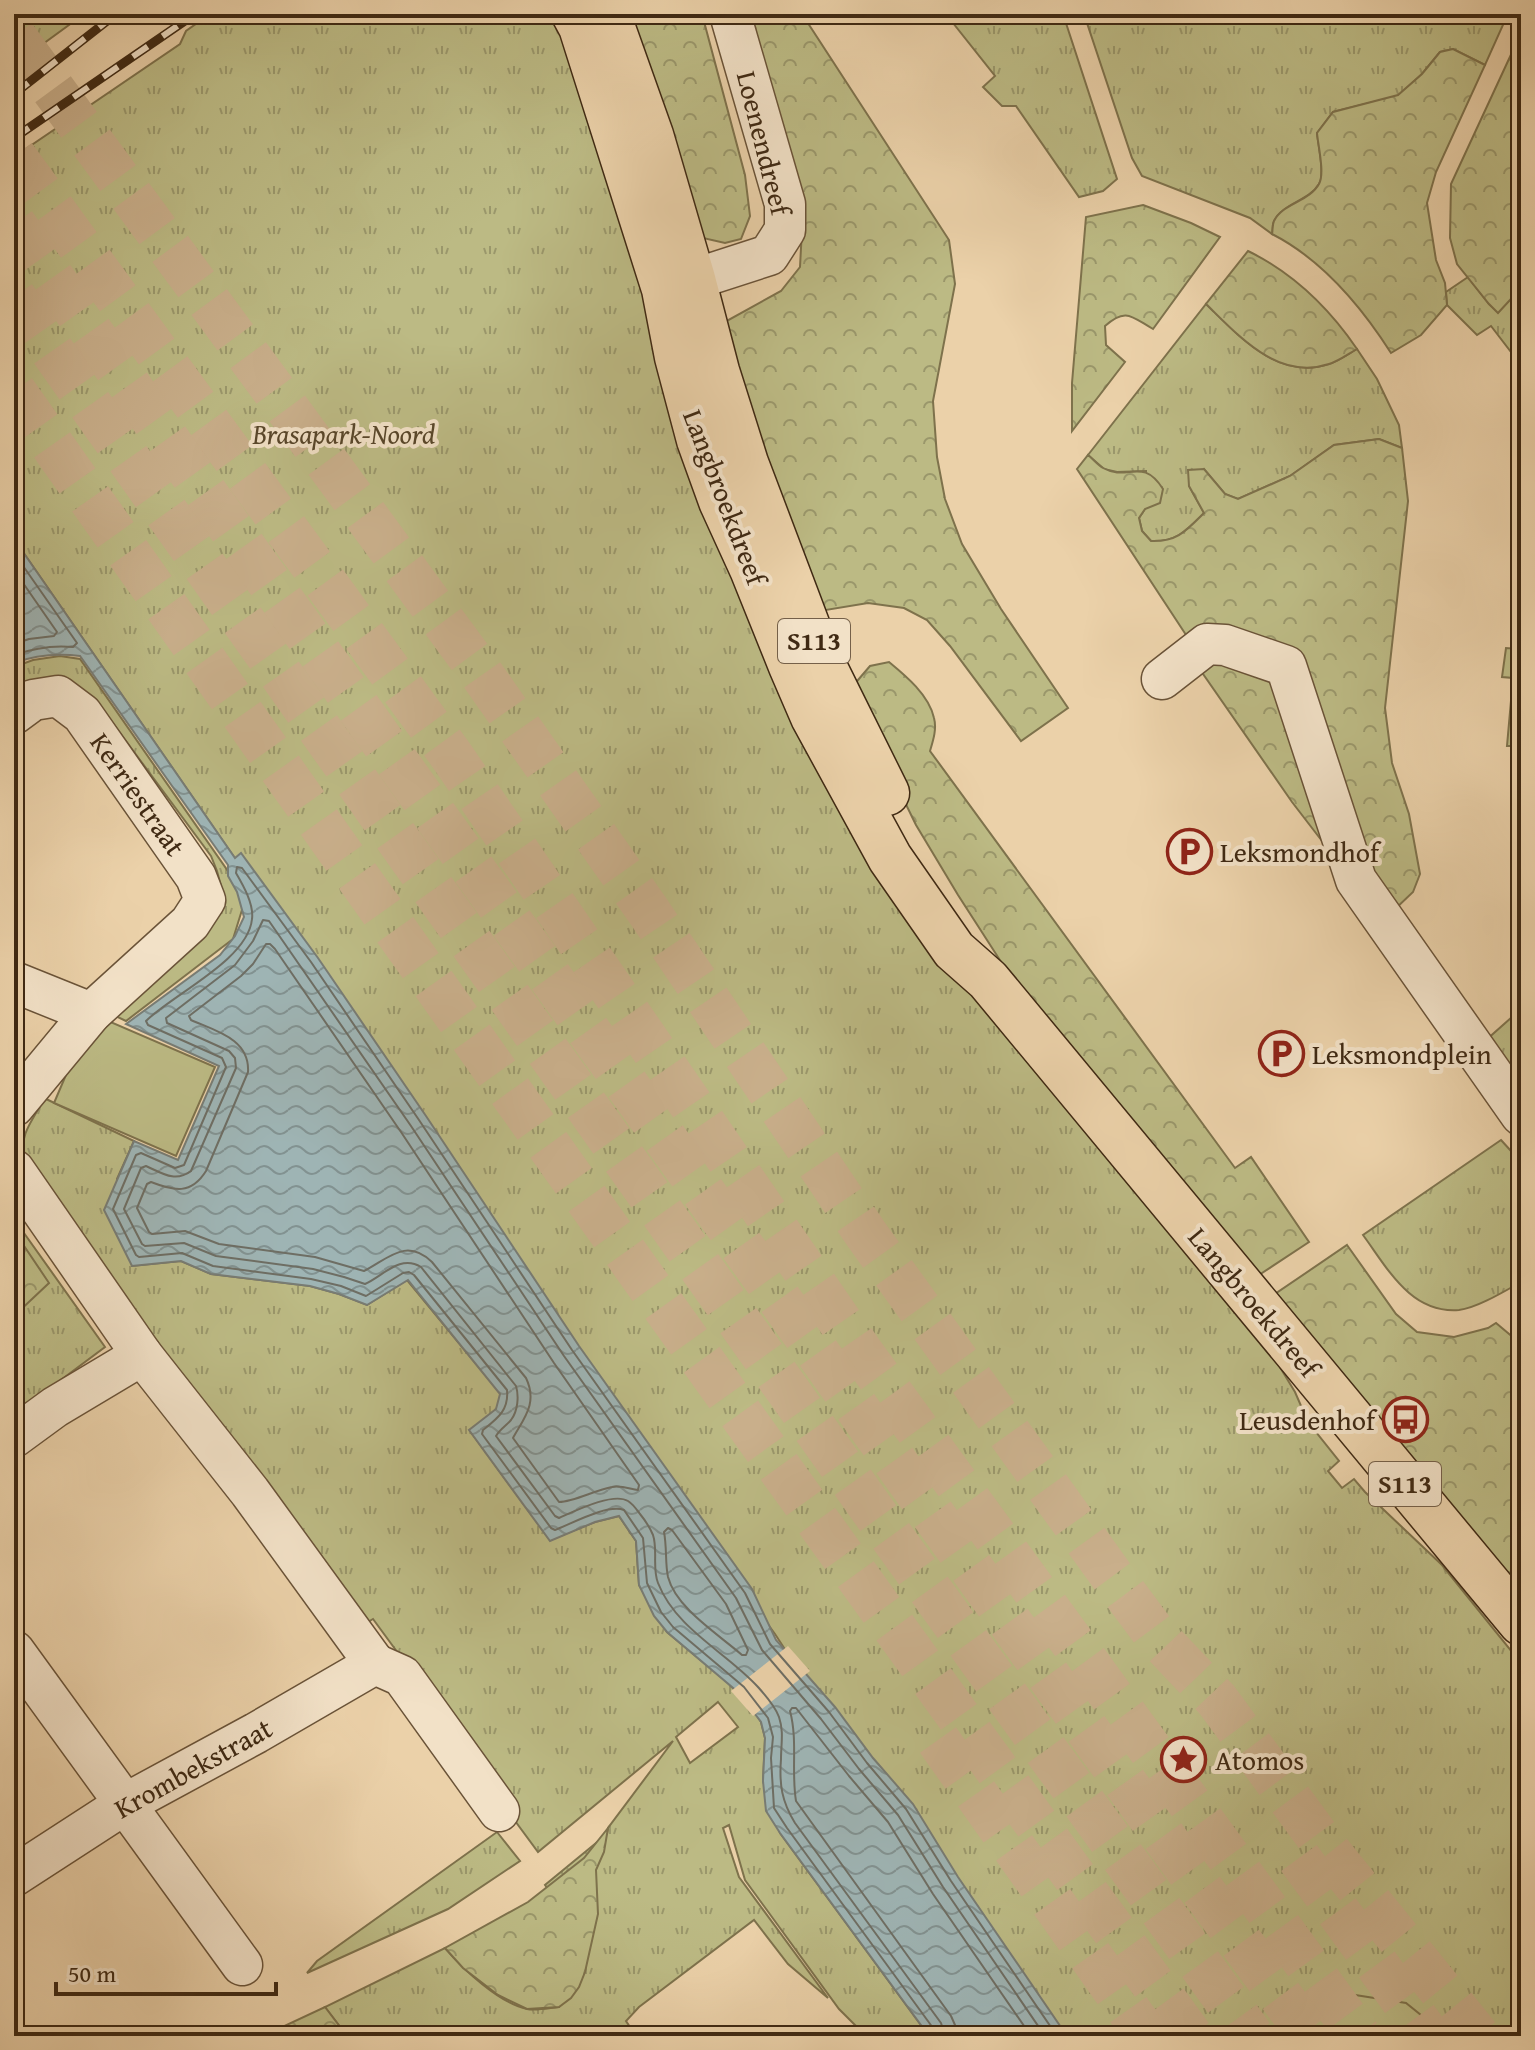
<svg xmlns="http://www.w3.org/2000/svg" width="1535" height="2050" viewBox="0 0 1535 2050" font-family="'Gentium Book Plus',serif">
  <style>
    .grass { fill: url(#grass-tufts); stroke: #7e724c; stroke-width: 2; fill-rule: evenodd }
    .forest { fill: url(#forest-crowns); stroke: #7e724c; stroke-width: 2 }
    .garden { fill: #bcba84; stroke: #7e724c; stroke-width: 2 }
    .water { fill: url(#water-waves); stroke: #787c74; stroke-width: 2 }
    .pier { fill: #ebd1a9 }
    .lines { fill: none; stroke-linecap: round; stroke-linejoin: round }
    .shore { stroke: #6e6e64; stroke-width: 2 }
    .highway-tunnel { stroke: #c9af8b; stroke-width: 44; stroke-dasharray: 44 22; stroke-linecap: butt }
    .minor-casing { stroke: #6a5338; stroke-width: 43 }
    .major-casing { stroke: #3f2913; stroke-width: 47 }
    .minor { stroke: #f2e1c7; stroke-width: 40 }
    .major { stroke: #ebd1a9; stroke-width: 44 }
    .rail-casing { stroke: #3f2913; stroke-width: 9 }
    .rail { stroke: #f2e1c7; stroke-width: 6; stroke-dasharray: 18; stroke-linecap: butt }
    .labels { text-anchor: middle; stroke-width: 8; stroke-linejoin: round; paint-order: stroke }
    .shield { fill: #f2e1c7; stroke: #756049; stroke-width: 2 }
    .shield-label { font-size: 26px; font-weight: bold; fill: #3f2913 }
    .street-label { font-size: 28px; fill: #3f2913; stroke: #f2e1c7 }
    .park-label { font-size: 28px; font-style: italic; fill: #58462a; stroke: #f2e1c7 }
    .poi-label { font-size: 28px; fill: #3f2913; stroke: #f2e1c7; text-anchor: start }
  </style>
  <defs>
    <pattern id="grass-tufts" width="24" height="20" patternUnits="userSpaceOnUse" patternTransform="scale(2)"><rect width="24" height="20" fill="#bcba84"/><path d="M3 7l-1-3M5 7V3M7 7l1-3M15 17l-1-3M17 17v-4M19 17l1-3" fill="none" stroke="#9a976b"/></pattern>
    <pattern id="forest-crowns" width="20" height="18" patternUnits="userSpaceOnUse" patternTransform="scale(2)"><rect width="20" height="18" fill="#bcba84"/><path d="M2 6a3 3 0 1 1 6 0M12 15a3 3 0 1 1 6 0" fill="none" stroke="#9a976b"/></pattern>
    <pattern id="water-waves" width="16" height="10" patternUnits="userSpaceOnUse" patternTransform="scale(2)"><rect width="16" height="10" fill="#9eb4b4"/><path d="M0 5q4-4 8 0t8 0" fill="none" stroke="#829291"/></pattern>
  </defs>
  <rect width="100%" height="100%" fill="#ebd1a9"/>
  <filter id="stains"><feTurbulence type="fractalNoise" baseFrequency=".0025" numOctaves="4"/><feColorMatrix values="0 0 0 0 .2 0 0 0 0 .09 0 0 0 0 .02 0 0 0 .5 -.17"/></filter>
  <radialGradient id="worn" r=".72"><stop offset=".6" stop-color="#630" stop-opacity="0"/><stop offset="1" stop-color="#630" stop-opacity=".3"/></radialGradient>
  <g class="grass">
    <polygon points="14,14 84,14 14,65"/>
    <polygon points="210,14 558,14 775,667 1267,1346 1295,1392 1308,1422 1339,1461 1328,1471 1342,1488 1354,1479 1365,1492 1442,1565 1521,1663 1521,2036 1054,2036 803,1677 775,1634 714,1551 14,539 14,157 180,44 186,31"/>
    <polygon points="928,14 1063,14 1117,179 1103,191 1079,197 1016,106 1002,106 983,87 995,76 949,18 933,20"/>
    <path d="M 1084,14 L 1499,14 L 1507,16 L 1485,65 L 1453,49 L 1440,52 L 1422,74 L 1398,96 L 1333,112 L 1317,133 C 1318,146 1325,174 1319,184 C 1309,201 1283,203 1274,221 C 1272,225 1273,230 1272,234 L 1250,218 L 1142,176 L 1132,158 Z"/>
    <polygon points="1468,277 1489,304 1498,312 1521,288 1521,365 1491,326 1477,335 1447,305 1446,292"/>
    <path d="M 1206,304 C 1239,336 1278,381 1329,364 C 1339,361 1348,354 1357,349 L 1377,379 L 1399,425 L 1402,448 L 1379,439 L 1334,445 L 1290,476 L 1238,499 L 1225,494 L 1204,469 L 1189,486 L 1204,513 C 1186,531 1177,542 1151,541 L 1142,531 L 1139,518 L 1145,509 L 1146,471 L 1117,472 L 1104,469 L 1088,455 Z"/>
    <polygon points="1521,637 1521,774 1514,765 1517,746 1507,746 1513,678 1502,677 1506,648 1519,649"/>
    <polygon points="60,656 80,659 246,897 233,939 126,1021 99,1008 221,886 217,871 211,856 100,706 14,702 14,667 33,660"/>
    <polygon points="1521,1009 1521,1070 1512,1080 1485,1041"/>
    <path d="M 44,1098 L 134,1141 L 117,1179 L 132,1266 L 181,1261 L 211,1274 L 310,1286 L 339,1294 L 367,1305 L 407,1280 L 501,1394 L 497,1409 L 470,1431 L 550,1540 L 595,1522 L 619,1516 L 636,1541 L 639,1585 L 667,1632 L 728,1683 L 753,1709 L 761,1722 L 765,1738 L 763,1781 L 780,1833 L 929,2036 L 866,2036 L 839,2009 L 745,1880 L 729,1825 L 723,1828 L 739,1877 L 828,1998 L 788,1964 L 754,1920 L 639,2007 L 626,2021 L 636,2036 L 347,2036 L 325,2007 L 445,1948 C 463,1969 499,2003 527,2009 C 536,2011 549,2008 559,2007 L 591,1942 L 594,1929 L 559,1904 L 545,1885 L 607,1834 L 608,1828 L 673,1741 L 538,1852 L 507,1810 L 511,1807 L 373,1619 L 363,1625 L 135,1314 L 23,1155 C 20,1132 35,1118 44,1098 ZM 718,1702 L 738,1727 L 690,1763 L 676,1737 Z"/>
    <path d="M 1501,1140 L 1521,1162 L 1521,1200 L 1513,1209 L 1521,1218 L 1521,1282 C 1505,1291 1477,1308 1459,1310 C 1411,1314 1388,1269 1363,1235 Z"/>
    <polygon points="14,1219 105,1347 14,1415"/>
    <polygon points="497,1832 520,1861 448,1909 307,1973 317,1961"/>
  </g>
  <g class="forest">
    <polygon points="618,14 702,14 745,175 750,216 741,239 725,243 694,236"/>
    <polygon points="747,14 802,14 949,240 955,284 933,401 937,457 945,499 962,544 1001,609 1068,708 1021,741 950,646 927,620 904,608 868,603 820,611 779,495 723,323 781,291 800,267 802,229"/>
    <polygon points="1521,33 1521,288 1498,313 1489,304 1457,264 1450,238 1451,184"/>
    <path d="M 1453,49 L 1485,65 L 1436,172 L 1427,203 L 1436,260 L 1445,283 L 1447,305 L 1421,335 L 1391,353 C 1361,306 1323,260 1272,234 C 1273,230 1272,225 1274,221 C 1283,203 1309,202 1319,184 C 1325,174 1318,145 1317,133 L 1333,112 L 1398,95 L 1422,74 L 1440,52 Z"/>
    <path d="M 1143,205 L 1191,223 L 1220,237 L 1153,329 C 1132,317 1126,307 1105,326 L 1106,345 L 1125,362 L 1072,431 L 1072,383 L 1086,217 Z"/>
    <path d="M 1248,251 C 1293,273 1329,308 1357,349 C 1348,354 1339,361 1329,364 C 1278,381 1239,336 1206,304 Z"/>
    <path d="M 1379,439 L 1402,448 L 1408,501 L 1385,708 L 1392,763 L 1409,814 L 1420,874 L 1413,892 L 1393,911 L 1380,897 L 1302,695 L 1192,644 L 1077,469 L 1088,455 C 1093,459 1098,465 1103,468 C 1128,482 1142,456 1163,489 L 1160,503 L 1145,509 L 1139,518 L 1142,531 L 1151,541 C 1177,542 1186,531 1204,513 L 1189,486 L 1188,470 L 1204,469 L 1225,494 L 1238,499 L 1290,476 L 1334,445 Z"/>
    <polygon points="1209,660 1256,663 1274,688 1299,758 1322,841 1292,802 1201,671"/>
    <path d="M 889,662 C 906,676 929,695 934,718 C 937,729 933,741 930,751 L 1235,1168 L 1251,1157 L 1309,1242 L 1256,1277 L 1005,968 L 958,895 L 916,825 L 877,745 L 852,687 L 870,666 Z"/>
    <polygon points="14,1231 49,1283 14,1316"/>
    <polygon points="1347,1245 1396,1314 1417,1332 1454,1337 1488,1328 1496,1323 1521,1344 1521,1595 1272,1296"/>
    <polygon points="608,1828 604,1852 596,1870 598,1914 585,1972 579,1987 571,1998 559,2007 527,2009 498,1995 463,1968 445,1948 528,1902 584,1858"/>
    <polygon points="325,2007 347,2036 263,2036"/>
  </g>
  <g class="garden">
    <polygon points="92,1014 215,1067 176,1156 54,1103"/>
    <polygon points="1317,1989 1406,2003 1447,2036 1264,2036"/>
  </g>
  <path class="water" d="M 14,539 L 235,858 L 241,853 L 318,958 L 426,1116 L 579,1346 L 752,1589 L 776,1640 L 835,1707 L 873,1758 L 913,1804 L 958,1877 L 1067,2036 L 929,2036 L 780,1833 L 766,1811 L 763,1781 L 765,1738 L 761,1722 L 739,1693 L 667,1632 L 654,1616 L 639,1585 L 636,1541 L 619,1516 L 595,1522 L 550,1541 L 469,1430 L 496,1409 L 500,1394 L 408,1280 L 367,1305 L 339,1294 L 310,1286 L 211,1274 L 181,1261 L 132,1266 L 104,1210 L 134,1141 L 178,1160 L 219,1066 L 126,1024 L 220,955 L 235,936 L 244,917 L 237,892 L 228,876 L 228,865 L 80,656 C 56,653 36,655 14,663 Z"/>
  <polygon class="pier" points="788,1646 810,1671 753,1716 731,1691"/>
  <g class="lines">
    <g class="shore">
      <path d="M 14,553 L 77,643 L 73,647 C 53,645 34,648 14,655"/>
      <polyline points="14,570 57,632 54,636 29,639 14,644"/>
      <path d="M 266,944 L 270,944 L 275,949 L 401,1132 L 554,1363 L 639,1485 L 638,1490 C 630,1489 621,1485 612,1487 C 595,1490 574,1502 559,1502 L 513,1438 C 524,1418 538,1403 526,1378 L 432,1262 C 406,1237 388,1259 364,1271 L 315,1257 L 219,1244 L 185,1231 L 152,1234 L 149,1232 L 137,1208 L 147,1184 L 151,1182 C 174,1191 191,1195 206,1171 L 248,1072 C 250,1039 216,1031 191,1020 L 189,1016 L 241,976 L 253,964 Z"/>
      <path d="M 668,1528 L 672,1530 L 726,1604 L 748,1650 L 746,1655 L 742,1655 C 718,1634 676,1608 668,1577 C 665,1563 667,1547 664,1532 Z"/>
      <path d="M 935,2036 L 933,2028 L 787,1828 L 774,1808 L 771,1758 L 773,1737 L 768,1718 L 744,1687 L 673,1627 L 661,1612 L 647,1583 L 643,1538 L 624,1510 C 607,1504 573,1523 555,1530 L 551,1528 L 482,1434 L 483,1430 C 498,1418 509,1410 507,1390 L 414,1275 L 409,1272 L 403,1273 L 366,1296 L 341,1286 L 311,1279 L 213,1266 L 182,1253 L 139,1257 L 136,1255 L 113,1209 L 136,1155 L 141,1153 L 175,1168 L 184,1165 L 226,1067 L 222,1058 L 148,1025 L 146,1021 C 173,994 248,960 252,919 C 254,904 243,885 236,873 L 237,867 L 242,868 L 311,962 L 419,1120 L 572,1350 L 745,1593 L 770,1644 L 829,1712 L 867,1763 L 906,1809 L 951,1881 L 1057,2036"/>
      <path d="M 945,2036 L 941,2023 L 795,1823 C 782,1802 779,1785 781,1759 C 781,1744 784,1732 779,1717 C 775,1706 766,1696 758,1687 C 726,1652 676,1629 658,1583 C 652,1568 658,1550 653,1535 C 650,1528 645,1520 640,1514 C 637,1510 633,1504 628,1501 C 613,1492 575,1511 559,1518 L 555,1516 L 496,1436 C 500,1429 506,1426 511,1420 C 518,1411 519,1396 516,1386 L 421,1267 C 400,1254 383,1276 365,1284 L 344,1277 L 313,1269 L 216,1256 L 184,1243 L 145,1246 L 142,1244 L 124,1209 L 141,1168 L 146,1166 C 162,1173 175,1183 191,1171 L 236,1068 L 235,1058 L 229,1051 L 167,1023 L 166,1018 L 235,965 L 253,941 L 263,920 L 269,921 L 411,1126 L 564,1356 L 736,1598 L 762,1650 L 821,1719 L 859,1769 L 898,1815 L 943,1887 L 1045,2036"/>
      <path d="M 957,2036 L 955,2025 L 951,2016 L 796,1801 C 791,1771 798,1741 790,1711 L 792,1708 L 796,1708 L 849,1776 L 888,1822 L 933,1894 L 1031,2036"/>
    </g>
    <g class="highway-tunnel">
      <polyline points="14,36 471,659 649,912 866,1234 1112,1576 1158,1638 1217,1700 1326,1848 1478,2036"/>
      <polyline points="14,156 451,755 861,1352 1359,2036"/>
      <polyline points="14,224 909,1481 1192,1876 1310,2036"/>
      <polyline points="14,297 871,1508 1252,2036"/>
      <path d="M 14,391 C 403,942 793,1492 1191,2036"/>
      <polyline points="938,1740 1147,2036"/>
      <polyline points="1299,1858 1429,2036"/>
    </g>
    <defs>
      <g id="minor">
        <polyline points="664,289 769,255 785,230 785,204 730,14"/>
        <polyline points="1162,679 1207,644 1225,645 1286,666 1356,880 1521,1115"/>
        <polyline points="14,714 33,700 58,696 82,714 196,877 205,900 190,923 91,1013 14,1106"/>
        <polyline points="14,982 91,1013"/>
        <polyline points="14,1170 142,1355 250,1492 375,1664"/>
        <polyline points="14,1437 55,1407 142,1355"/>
        <polyline points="14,1651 242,1965"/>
        <polyline points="14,1876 125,1804 256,1733 375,1664 402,1676 499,1811"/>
      </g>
      <g id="major">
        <polyline points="574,14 581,27 664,289 677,357 699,440 721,501 752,569 791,666 813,717 890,858 954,950 988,980 1521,1623"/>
        <polyline points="608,14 651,135 693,279 717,371 746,463 819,656 887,793"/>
      </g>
    </defs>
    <use href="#minor" class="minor-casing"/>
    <use href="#major" class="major-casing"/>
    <use href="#minor" class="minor"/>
    <use href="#major" class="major"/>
    <defs>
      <g id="rail">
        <polyline points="14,94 116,14"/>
        <polyline points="14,138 195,14"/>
      </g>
    </defs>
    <use href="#rail" class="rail-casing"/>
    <use href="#rail" class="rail"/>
  </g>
  <defs>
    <symbol id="parking-ring" viewBox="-11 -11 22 22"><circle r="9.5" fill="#f2e1c7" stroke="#8f2418" stroke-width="1.5"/><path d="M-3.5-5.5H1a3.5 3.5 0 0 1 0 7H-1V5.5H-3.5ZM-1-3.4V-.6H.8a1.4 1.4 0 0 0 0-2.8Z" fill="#8f2418"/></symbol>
    <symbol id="bus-ring" viewBox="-11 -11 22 22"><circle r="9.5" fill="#f2e1c7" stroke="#8f2418" stroke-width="1.5"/><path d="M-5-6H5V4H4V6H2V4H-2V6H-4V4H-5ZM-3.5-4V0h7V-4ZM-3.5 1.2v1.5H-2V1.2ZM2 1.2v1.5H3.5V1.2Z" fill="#8f2418"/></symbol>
    <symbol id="sight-ring" viewBox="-11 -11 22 22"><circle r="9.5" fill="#f2e1c7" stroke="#8f2418" stroke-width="1.5"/><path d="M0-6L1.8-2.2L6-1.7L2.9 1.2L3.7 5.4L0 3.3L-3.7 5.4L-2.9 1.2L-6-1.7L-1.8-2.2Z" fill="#8f2418"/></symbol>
  </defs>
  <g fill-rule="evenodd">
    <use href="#parking-ring" x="1164" y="826" width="51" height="51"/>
    <use href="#parking-ring" x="1256" y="1028" width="51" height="51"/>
    <use href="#bus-ring" x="1380" y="1394" width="51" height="51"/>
    <use href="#sight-ring" x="1158" y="1734" width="51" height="51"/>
  </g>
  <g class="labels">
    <g class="shield">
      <rect x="778" y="619" width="72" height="44" rx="6"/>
      <rect x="1369" y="1462" width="72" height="44" rx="6"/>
    </g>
    <g class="shield-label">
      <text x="814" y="650">S113</text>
      <text x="1405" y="1493">S113</text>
    </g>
    <g class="street-label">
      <text transform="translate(764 143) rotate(76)" y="10">Loenendreef</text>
      <text transform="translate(725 497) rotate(69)" y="10">Langbroekdreef</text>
      <text transform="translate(138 794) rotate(55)" y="10">Kerriestraat</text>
      <text transform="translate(1254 1302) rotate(50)" y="10">Langbroekdreef</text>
      <text transform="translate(193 1768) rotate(-29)" y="10">Krombekstraat</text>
    </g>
    <g class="park-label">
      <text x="344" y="444">Brasapark-Noord</text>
    </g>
    <g class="poi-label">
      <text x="1220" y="862">Leksmondhof</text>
      <text x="1312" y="1064">Leksmondplein</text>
      <text x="1375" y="1430" text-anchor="end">Leusdenhof</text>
      <text x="1215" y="1770">Atomos</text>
    </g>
  </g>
  <rect width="1535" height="2050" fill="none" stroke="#ebd1a9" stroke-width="48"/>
  <rect x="16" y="16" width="1503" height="2018" fill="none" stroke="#3f2913" stroke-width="4"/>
  <rect x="24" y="24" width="1487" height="2002" fill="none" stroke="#3f2913" stroke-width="2"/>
  <path d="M56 1982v12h220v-12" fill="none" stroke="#3f2913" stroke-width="4"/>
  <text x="68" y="1982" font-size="24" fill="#3f2913" stroke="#f2e1c7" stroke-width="6" paint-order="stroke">50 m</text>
  <rect width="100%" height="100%" filter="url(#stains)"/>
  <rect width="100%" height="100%" fill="url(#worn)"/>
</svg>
